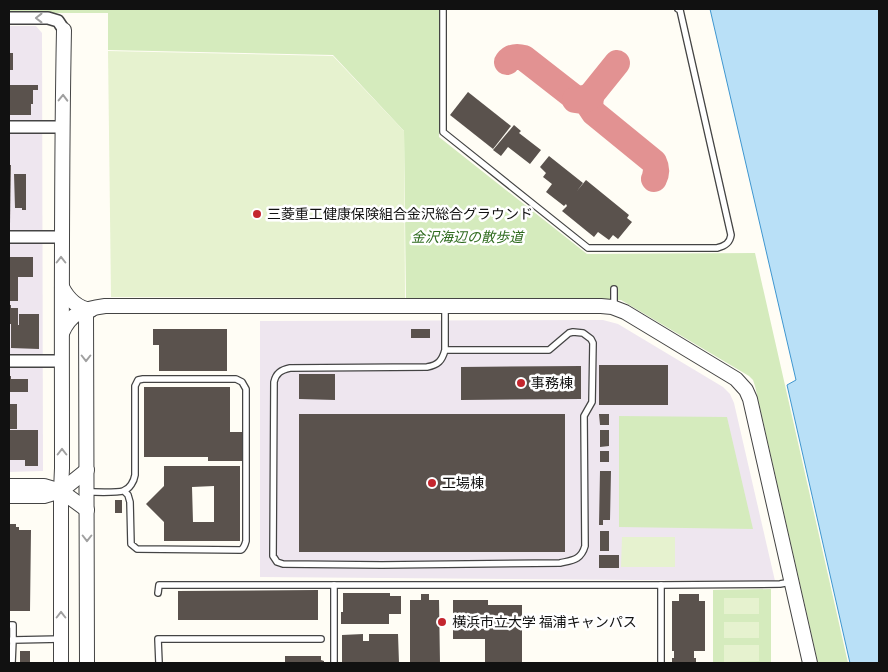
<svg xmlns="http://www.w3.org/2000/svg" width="888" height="672" viewBox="0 0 888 672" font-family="Literata,'Noto Sans JP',serif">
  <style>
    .industrial { fill: #eee6ef }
    .green { fill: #d5ebbd }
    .pitch { fill: #e6f2cf }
    .water { fill: #b9e0f7; stroke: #3f96cf }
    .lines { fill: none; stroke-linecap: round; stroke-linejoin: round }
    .taxiway { stroke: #e29292; stroke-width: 26 }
    .building { fill: #5a524d; fill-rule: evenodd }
    .service-casing { stroke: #444; stroke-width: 8 }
    .minor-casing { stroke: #444; stroke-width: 14 }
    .tertiary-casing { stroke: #444; stroke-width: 16 }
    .service { stroke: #fff; stroke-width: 5.5 }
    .minor { stroke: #fff; stroke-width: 11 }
    .tertiary { stroke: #fff; stroke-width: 14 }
    .oneway { stroke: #a0a0a0 }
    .poi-dot { fill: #c4262e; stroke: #fff; stroke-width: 2 }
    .labels { text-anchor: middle; stroke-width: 5; stroke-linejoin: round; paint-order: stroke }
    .poi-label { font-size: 14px; fill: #111; stroke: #fff; text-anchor: start }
    .park-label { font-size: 14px; font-style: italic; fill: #2f6b1f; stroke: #fff }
  </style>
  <rect width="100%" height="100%" fill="#fffdf5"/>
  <g class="industrial">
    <polygon points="9,26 36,26 42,33 43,471 9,472"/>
    <polygon points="603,320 618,324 723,387 730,394 734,403 775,581 260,577 260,321"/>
  </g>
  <g class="green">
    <polygon points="9,9 442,9 439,137 587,254 755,253 848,663 818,663 755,386 753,380 749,376 621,300 406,298 404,131 333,55 108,50 108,13 9,13"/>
    <polygon points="619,416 727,417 753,529 619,527"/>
    <polygon points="771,589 771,663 713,663 713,590"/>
  </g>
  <g class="pitch">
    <polygon points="108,51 333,56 404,131 405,298 111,297"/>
    <polygon points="622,537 675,537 675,567 621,567"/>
    <rect x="724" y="598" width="35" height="16"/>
    <rect x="724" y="622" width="35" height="16"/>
    <polygon points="724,645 759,645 759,661 724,662"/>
  </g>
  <polygon class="water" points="710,9 879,9 879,663 850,663 787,385 796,380"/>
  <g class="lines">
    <g class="taxiway">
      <path d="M 507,62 C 511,57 517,56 524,58 L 574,97 L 581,99 L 591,96"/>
      <path d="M 591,96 L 590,107 L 594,113 L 654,162 C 657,168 657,173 654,179"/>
      <polyline points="575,100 582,101 588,99 617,63"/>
    </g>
  </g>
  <g class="building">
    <rect x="9" y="53" width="4" height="17"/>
    <polygon points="9,85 38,85 38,90 33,90 33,104 31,104 31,115 9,115"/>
    <polygon points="468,92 511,126 493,149 450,115"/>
    <polygon points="514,125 521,131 519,133 541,150 530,164 508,147 501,156 493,150"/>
    <polygon points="549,156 583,183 577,191 586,180 629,215 627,218 632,222 618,239 613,235 609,240 598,232 594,237 562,211 567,206 566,204 564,206 546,192 552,184 543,177 546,173 540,167"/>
    <polygon points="9,165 11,165 10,224 9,224"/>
    <polygon points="14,174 26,174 26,210 22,210 22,208 15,208"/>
    <polygon points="9,257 33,257 33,277 18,277 18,301 9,301"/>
    <polygon points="9,305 11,305 11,308 18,308 18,325 19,325 19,314 39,314 39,349 11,348 11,324 9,324"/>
    <polygon points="153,329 227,329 227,371 159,371 159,345 153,345"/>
    <rect x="411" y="329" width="19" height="9"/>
    <rect x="599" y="365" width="69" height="40"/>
    <polygon points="581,366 581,399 461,400 461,367"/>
    <polygon points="299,374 335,374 335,400 299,399"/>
    <polygon points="9,376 11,376 11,379 28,379 28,392 9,392"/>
    <polygon points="144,387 230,387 230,432 243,432 243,461 208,461 208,457 144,457"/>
    <rect x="9" y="404" width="8" height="25"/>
    <rect x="299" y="414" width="266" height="138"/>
    <polygon points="599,414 609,414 609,425 600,425"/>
    <polygon points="9,430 38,430 38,466 25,466 25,460 9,460"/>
    <polygon points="600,430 609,430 609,446 600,447"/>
    <rect x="600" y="451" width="9" height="11"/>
    <path d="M 164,466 L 240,466 L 240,541 L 164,541 L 164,522 L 146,504 L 164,486 ZM 214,486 L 214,522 L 193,522 L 192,487 Z"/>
    <polygon points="600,471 611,471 610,520 603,520 603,525 599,525"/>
    <rect x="115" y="500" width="7" height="13"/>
    <polygon points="9,524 16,524 16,527 19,527 19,530 31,530 30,611 9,611"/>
    <rect x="600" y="531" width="9" height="20"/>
    <rect x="599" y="555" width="20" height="13"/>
    <polygon points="318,590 318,620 178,620 178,591"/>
    <polygon points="343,593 390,593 390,596 401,596 401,614 389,614 389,624 341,624 341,612 343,612"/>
    <polygon points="421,594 429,594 429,600 439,600 440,663 410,663 410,600 421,600"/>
    <polygon points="679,594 699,594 699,601 705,601 705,651 694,651 694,658 696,658 696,663 672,663 672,658 674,658 674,651 672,651 672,601 679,601"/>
    <polygon points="453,600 488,600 488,605 522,605 522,663 485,663 485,639 453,639"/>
    <polygon points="363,634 363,641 369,641 369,634 398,634 399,663 342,663 342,635"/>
    <rect x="20" y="651" width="10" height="12"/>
    <polygon points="285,656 321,656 321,660 324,661 324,663 285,663"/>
  </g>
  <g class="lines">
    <defs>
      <g id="service">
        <path d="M 443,9 L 443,132 L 588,248 L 717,248 C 725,246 730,243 731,235 L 680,10 L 678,9"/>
        <polyline points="612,306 614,301 614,289"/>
        <path d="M 445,350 C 442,361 438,365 427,367 L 290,368 C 281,370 276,373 274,382 L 273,556 L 277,562 L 283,564 L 382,565 L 560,563 C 573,560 581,560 585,546 L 584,416 L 592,402 L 593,343 L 591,339 L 583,333 L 573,332 L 569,333 L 549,350 L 445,350 L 445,306"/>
        <path d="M 87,492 C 95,492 117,493 123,491 C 130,489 134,481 135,475 L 135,386 L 138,380 L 143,379 L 236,379 L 242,382 L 246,389 L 246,541 C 245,545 244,548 241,550 L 137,549 L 131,544 L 130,502 L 128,495 L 124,491"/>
        <polyline points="661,585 661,663"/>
        <polyline points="158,593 159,585 334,585"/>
        <polyline points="9,625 13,625 13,640 11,640"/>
        <polyline points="12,663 13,640 62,639"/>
        <polyline points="159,663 158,639 321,639"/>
        <polyline points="334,663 334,585 661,585 780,584 791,582"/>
      </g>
      <g id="minor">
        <polyline points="9,18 48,18 58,21 64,30"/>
        <polyline points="9,127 62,127"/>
        <polyline points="9,237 61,237"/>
        <polyline points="9,361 62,361"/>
      </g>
      <g id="tertiary">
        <path d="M 62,287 C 68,299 77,308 91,310"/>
        <polyline points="86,309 87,663"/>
        <path d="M 62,333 C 71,312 84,309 105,306 L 601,306 L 612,307 L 625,312 L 736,379 L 746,390 L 750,399 L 810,663"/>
        <polyline points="9,486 44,486 61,491 87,510"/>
        <polyline points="9,496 44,496 61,491 87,470"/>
        <path d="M 61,663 L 61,491 L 62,468 C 62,322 61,176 64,30"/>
      </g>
    </defs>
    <use href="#service" class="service-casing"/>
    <use href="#minor" class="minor-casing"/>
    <use href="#tertiary" class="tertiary-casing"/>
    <use href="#service" class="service"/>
    <use href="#minor" class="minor"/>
    <use href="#tertiary" class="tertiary"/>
  </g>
  <defs><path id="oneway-chevron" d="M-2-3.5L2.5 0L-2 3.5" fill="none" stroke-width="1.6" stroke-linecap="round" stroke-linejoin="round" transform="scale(1.25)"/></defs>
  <g class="oneway">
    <use href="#oneway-chevron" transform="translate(39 18) rotate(180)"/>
    <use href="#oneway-chevron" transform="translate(63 98) rotate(-89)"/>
    <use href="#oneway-chevron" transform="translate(61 260) rotate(-90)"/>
    <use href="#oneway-chevron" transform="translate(86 358) rotate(90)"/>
    <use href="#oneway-chevron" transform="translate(62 452) rotate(-90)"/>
    <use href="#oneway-chevron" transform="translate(87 538) rotate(90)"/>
    <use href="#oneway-chevron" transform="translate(61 615) rotate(-90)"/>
  </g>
  <g class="poi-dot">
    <circle cx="257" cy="214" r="5"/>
    <circle cx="521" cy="383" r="5"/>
    <circle cx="432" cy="483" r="5"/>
    <circle cx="442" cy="622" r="5"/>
  </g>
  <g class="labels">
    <g class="poi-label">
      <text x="267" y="219">三菱重工健康保険組合金沢総合グラウンド</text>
      <text x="531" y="388">事務棟</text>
      <text x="442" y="488">工場棟</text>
      <text x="452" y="627">横浜市立大学 福浦キャンパス</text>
    </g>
    <g class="park-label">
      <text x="467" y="242">金沢海辺の散歩道</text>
    </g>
  </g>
  <rect width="888" height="672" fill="none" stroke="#111111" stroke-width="20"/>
</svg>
